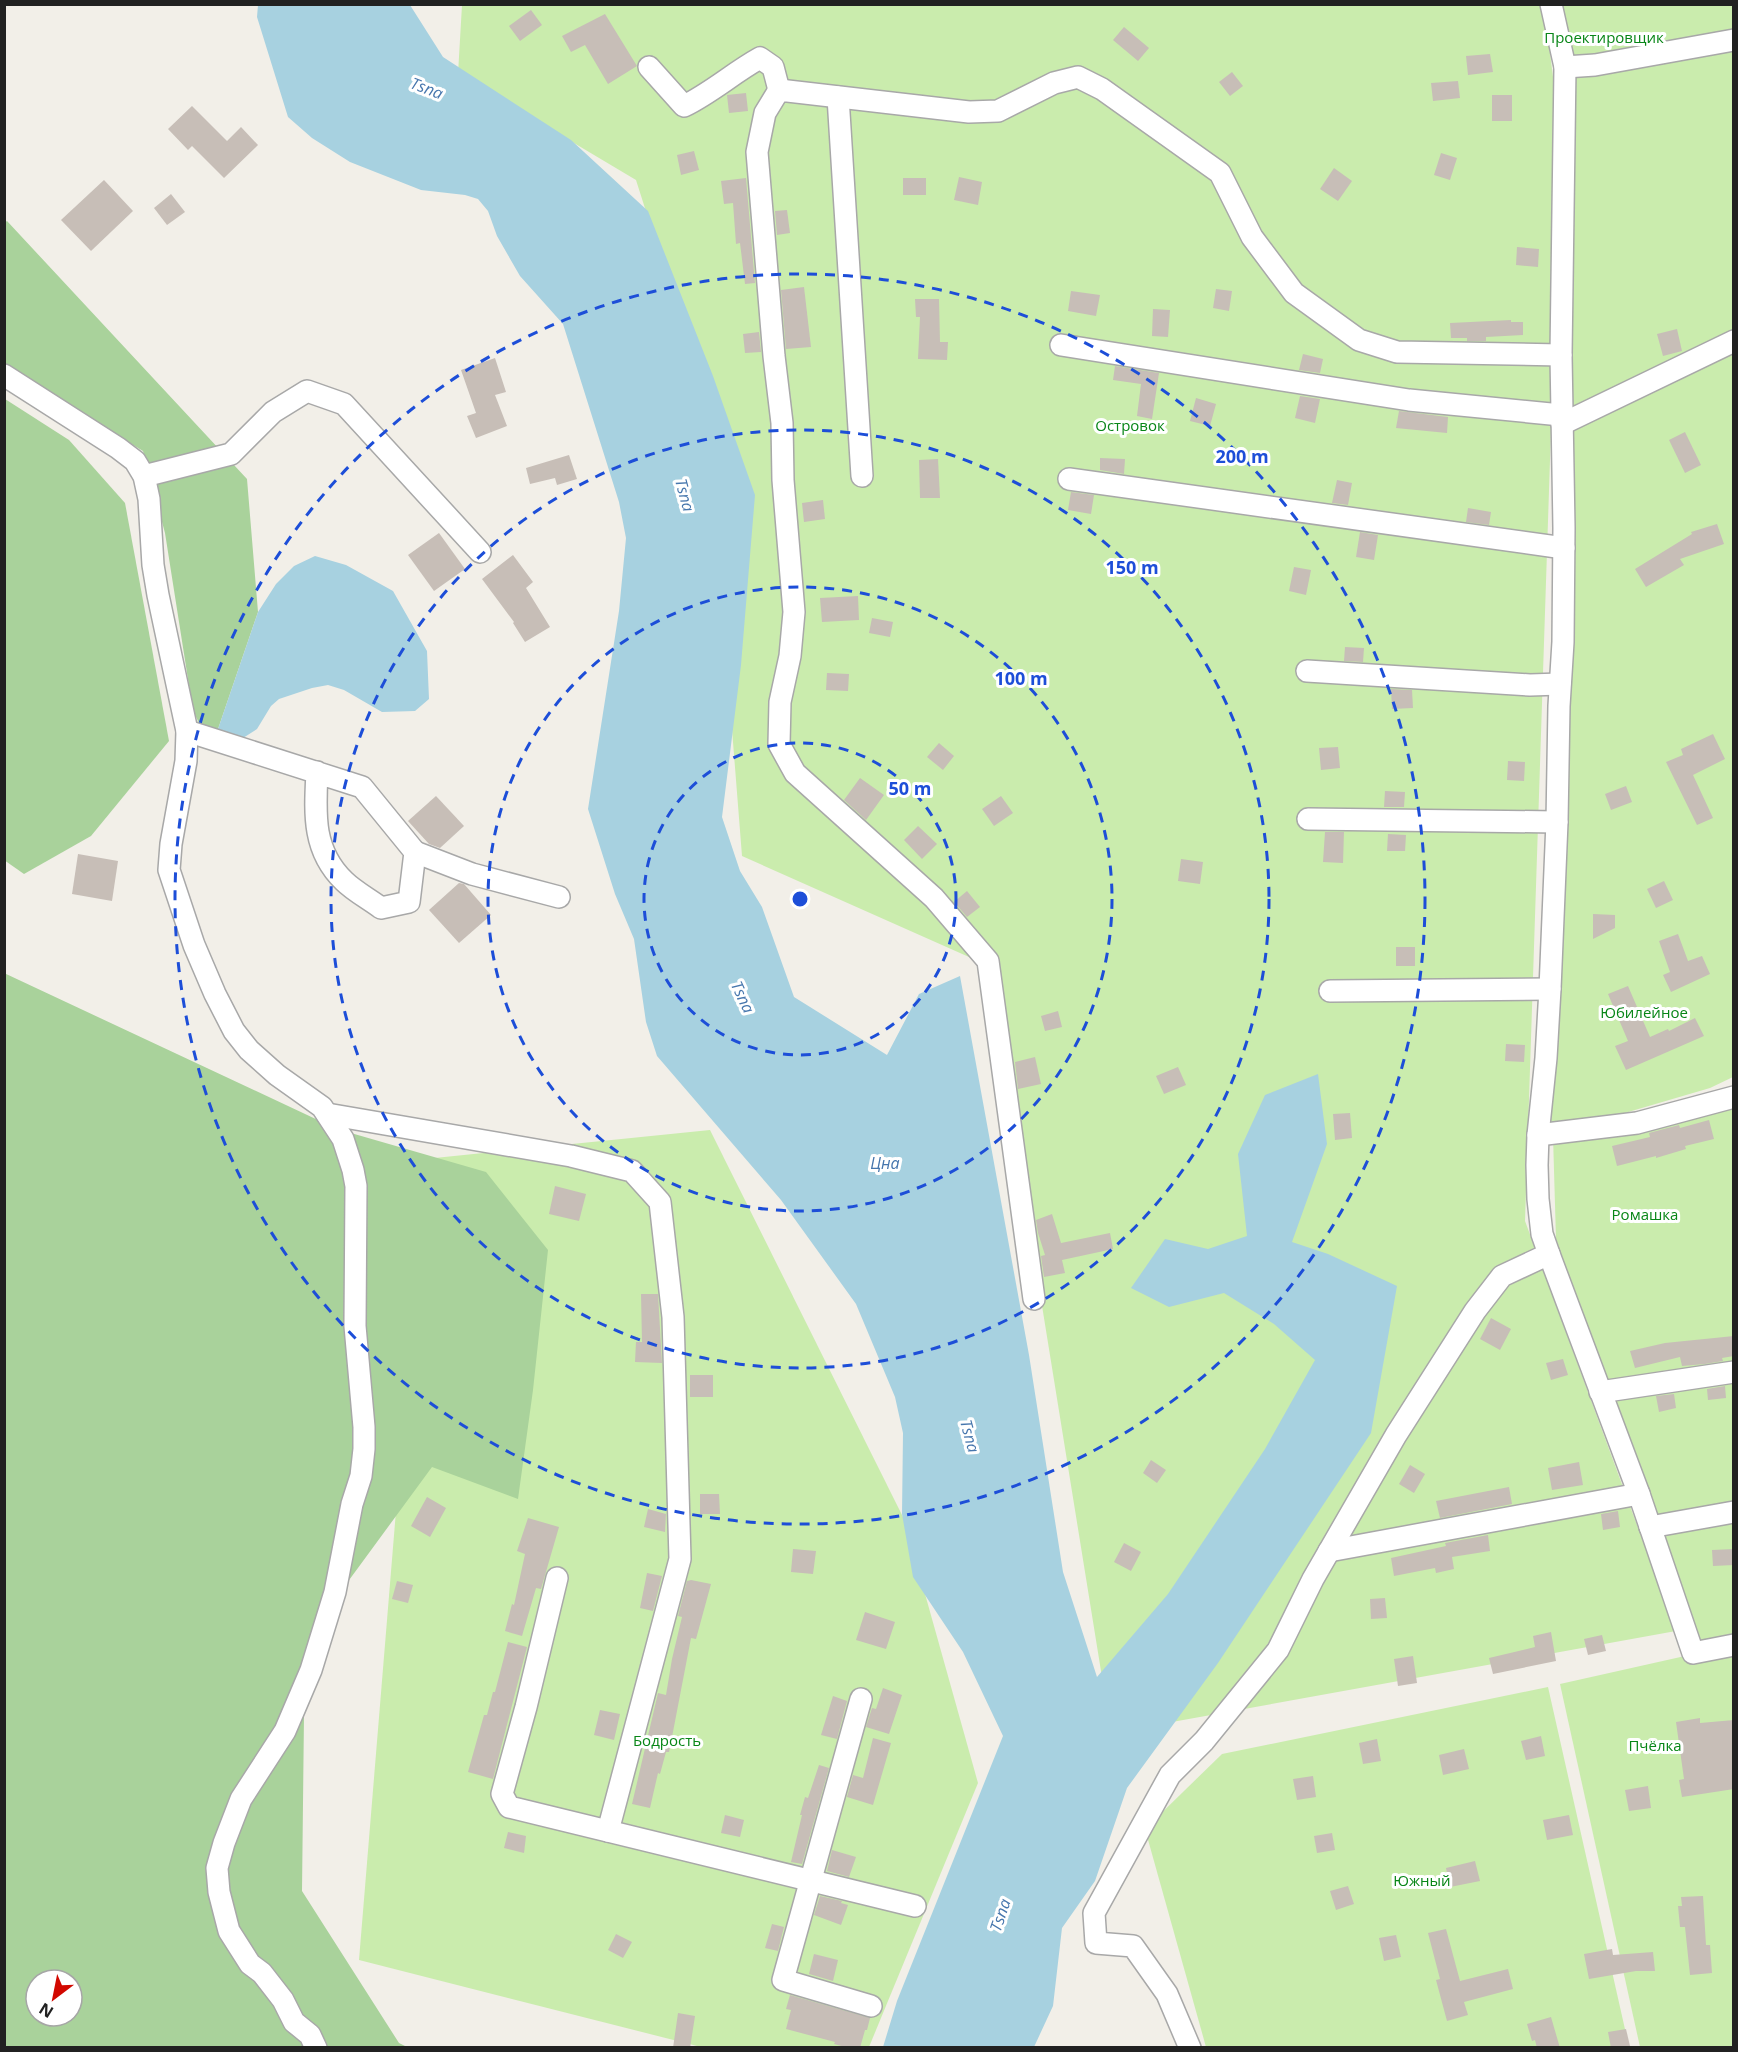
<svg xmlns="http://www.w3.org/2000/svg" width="1738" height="2052" viewBox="0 0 1738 2052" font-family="'Open Sans',sans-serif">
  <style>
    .grass { fill: #caecad }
    .forest { fill: #a9d29b; fill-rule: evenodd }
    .water { fill: #a7d1e0 }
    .building { fill: #c7beb7 }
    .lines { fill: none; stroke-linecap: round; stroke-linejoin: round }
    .minor-casing { stroke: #a8a8a8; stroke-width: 24 }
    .minor { stroke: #fff; stroke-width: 21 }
    .ring { fill: none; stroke: #1d4ed8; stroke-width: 3; stroke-dasharray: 10 8 }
    .labels { text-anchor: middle; stroke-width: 6; stroke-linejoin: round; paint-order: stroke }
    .park-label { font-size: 15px; fill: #088617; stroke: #fff }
    .water-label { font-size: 16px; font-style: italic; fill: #4676ad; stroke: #fff }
    .centre { fill: #1d4ed8; stroke: #fff; stroke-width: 3 }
    .ring-label { font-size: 18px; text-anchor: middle; font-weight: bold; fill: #1d4ed8; stroke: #fff; stroke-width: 6; stroke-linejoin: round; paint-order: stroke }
  </style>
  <rect width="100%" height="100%" fill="#f2efe8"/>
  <g class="grass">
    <polygon points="462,5 1540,5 1547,29 1554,85 1553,369 1525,1221 1676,1631 1111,1733 987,965 742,856 706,400 636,180 458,74"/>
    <polygon points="1558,5 1733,5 1733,1077 1710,1088 1618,1115 1550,1122 1571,603 1573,60"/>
    <polygon points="1733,1092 1733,1644 1700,1650 1556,1239 1553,1136"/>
    <polygon points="710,1130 904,1519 978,1783 869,2047 701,2047 359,1960 425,1159"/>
    <polygon points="1733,1647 1733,2047 1640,2047 1560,1684 1685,1656"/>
    <polygon points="1548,1687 1629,2047 1206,2047 1145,1829 1222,1754"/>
  </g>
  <g class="forest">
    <polygon points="7,221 247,479 258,612 217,732 201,727 193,711 165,533 143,451 5,367 4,223"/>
    <polygon points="5,399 69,440 125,503 169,741 91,836 24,874 4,860"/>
    <path d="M 4,973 L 337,1129 L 486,1172 L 548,1250 L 533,1390 L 518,1499 L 432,1467 L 344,1587 L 304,1715 L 302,1891 L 399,2043 L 407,2047 L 5,2047 ZM 36,1980 L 72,1980 L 72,2016 L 36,2016 Z"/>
  </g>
  <g class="water">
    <polygon points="258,5 410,5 443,57 571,140 648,211 713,376 755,495 741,665 722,817 740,871 762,907 794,997 887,1055 919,994 960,976 1029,1355 1063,1572 1097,1677 1168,1594 1265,1449 1315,1360 1274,1324 1224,1293 1169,1307 1131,1288 1165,1239 1208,1249 1247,1236 1238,1154 1265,1095 1318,1074 1327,1144 1292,1242 1328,1254 1397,1286 1371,1433 1218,1663 1127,1788 1095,1881 1062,1928 1053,2006 1034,2047 883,2047 897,2001 1003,1736 963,1652 913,1577 902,1514 903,1433 895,1397 856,1304 781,1200 657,1056 646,1022 634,939 615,894 588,809 619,611 626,538 619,502 563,324 520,276 497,236 488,211 478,199 465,195 421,190 350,162 312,138 288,117 257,17"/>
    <polygon points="315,556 346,565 393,591 427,651 429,699 415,711 382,712 344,690 328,685 312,688 279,699 271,706 257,729 243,738 217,732 258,612 276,584 294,566"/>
  </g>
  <g class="building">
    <polygon points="531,10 542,25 520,41 509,26"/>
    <polygon points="605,14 637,66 608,84 585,45 571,52 562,36"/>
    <polygon points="1124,27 1149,48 1138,61 1113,40"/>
    <polygon points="1490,54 1493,72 1468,75 1466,56"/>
    <polygon points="1232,72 1243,86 1230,96 1219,82"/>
    <polygon points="1458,81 1460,98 1433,101 1431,83"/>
    <polygon points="746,93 748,111 729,113 727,95"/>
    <rect x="1492" y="95" width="20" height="26"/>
    <polygon points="192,106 227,141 241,127 258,145 224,178 192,146 188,150 168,129"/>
    <polygon points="694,151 699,170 681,175 677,155"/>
    <polygon points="1441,153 1457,158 1450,180 1434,175"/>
    <polygon points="1334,168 1352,181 1338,201 1320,189"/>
    <polygon points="959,177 982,182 978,205 954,200"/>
    <polygon points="746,178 755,283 745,284 740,243 736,244 733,203 724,204 721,181"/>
    <rect x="903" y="178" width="23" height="17"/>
    <polygon points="104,180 133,211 91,251 61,220"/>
    <polygon points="171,194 185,212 167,225 154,208"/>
    <polygon points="787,210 790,233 777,235 775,211"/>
    <polygon points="1517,247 1539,249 1538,267 1516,265"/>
    <polygon points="804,287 811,347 786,349 781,290"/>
    <polygon points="1216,289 1232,291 1229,311 1213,308"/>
    <polygon points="1071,291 1100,295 1096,316 1068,311"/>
    <polygon points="915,299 939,299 940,342 948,342 947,360 918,359 920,317 916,317"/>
    <polygon points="1153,309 1170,310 1168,337 1152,336"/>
    <polygon points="1511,320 1511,322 1523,322 1523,335 1486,337 1486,341 1467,341 1467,338 1451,338 1450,323"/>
    <polygon points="1677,329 1682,351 1663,356 1657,334"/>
    <polygon points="759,332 761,352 745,353 743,334"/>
    <polygon points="1303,354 1323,359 1320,373 1299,370"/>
    <polygon points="495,358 506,392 495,395 507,426 476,438 467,416 476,413 461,370"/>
    <polygon points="1115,366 1159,373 1152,419 1137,416 1141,384 1113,380"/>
    <polygon points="1300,396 1320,399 1315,423 1295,418"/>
    <polygon points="1196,398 1216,404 1210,426 1190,421"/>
    <polygon points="1399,411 1448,417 1447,433 1396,428"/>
    <polygon points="1685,432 1701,465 1685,473 1669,440"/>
    <polygon points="569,455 577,479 557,485 555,478 530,484 526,468"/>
    <polygon points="1100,458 1125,459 1124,474 1100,470"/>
    <polygon points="938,459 940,498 920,498 919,460"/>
    <polygon points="1337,480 1352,483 1348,505 1332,503"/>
    <polygon points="1071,492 1094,495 1091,514 1068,510"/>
    <polygon points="823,500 825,519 804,522 802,503"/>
    <polygon points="1468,508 1491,512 1489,525 1466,522"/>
    <polygon points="1717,524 1724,544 1680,559 1684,565 1646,587 1635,569 1692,534 1691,532"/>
    <polygon points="1360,532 1378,535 1374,560 1356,557"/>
    <polygon points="439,533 465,569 434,591 408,555"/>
    <polygon points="513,555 533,582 526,588 550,627 525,642 513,623 514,622 482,579"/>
    <polygon points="1294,567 1311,570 1306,595 1289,591"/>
    <polygon points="858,596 859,620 822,622 820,598"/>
    <polygon points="872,618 893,622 890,637 869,633"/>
    <polygon points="1345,647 1364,648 1363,662 1344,661"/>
    <polygon points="827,673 849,674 848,691 826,690"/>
    <polygon points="1391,689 1412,690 1413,708 1392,709"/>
    <polygon points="1713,734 1725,759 1693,775 1713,818 1697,825 1666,762 1683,755 1681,749"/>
    <polygon points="939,743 954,756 943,770 927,757"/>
    <polygon points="1338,747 1340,768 1321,770 1319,748"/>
    <polygon points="1508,761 1525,762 1524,781 1507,780"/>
    <polygon points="860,778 884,795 866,820 844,800"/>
    <polygon points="1626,786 1632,802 1611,810 1605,794"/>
    <polygon points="1385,791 1405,792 1404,807 1384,807"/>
    <polygon points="436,796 464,826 440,848 429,844 408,821"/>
    <polygon points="1001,796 1013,813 994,826 982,809"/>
    <polygon points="918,826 937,844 922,859 904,840"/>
    <polygon points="1325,832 1344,832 1343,863 1323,862"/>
    <polygon points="1388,834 1406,835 1405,851 1387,851"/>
    <polygon points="78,854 118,861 112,901 72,894"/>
    <polygon points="1181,859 1203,862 1200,884 1178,881"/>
    <polygon points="1664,881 1673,900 1656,908 1647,889"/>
    <polygon points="459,883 464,884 491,915 459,943 429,910"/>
    <polygon points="967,891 980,907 967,917 954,902"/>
    <polygon points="1593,914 1615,915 1615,928 1593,939"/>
    <polygon points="1678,934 1688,961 1702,956 1710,974 1671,992 1663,975 1670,972 1659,941"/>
    <rect x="1396" y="947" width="19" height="19"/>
    <polygon points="1628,986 1650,1037 1668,1029 1669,1031 1695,1018 1704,1036 1626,1070 1615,1046 1628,1041 1608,994"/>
    <polygon points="1058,1011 1062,1027 1045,1031 1041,1016"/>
    <polygon points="1506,1044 1525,1045 1524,1062 1505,1061"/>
    <polygon points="1035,1057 1041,1084 1018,1089 1015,1062"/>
    <polygon points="1178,1067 1186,1085 1164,1094 1156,1076"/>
    <polygon points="1350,1113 1352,1138 1335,1140 1333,1114"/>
    <polygon points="1709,1120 1714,1139 1685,1146 1686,1149 1656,1158 1656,1156 1617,1166 1612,1146 1650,1137 1649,1133 1679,1125 1680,1128"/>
    <polygon points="555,1186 586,1194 579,1221 549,1214"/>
    <polygon points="1052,1214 1061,1243 1110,1233 1113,1249 1062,1260 1065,1273 1044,1277 1041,1256 1045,1255 1038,1233 1036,1220"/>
    <polygon points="641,1294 658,1294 662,1363 635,1362 636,1342 642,1342"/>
    <polygon points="1491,1318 1511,1329 1500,1350 1480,1339"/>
    <polygon points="1734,1336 1734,1356 1722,1358 1723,1361 1705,1364 1682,1366 1680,1357 1635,1368 1630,1351 1665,1343"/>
    <polygon points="1563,1359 1568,1375 1551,1380 1546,1363"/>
    <rect x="690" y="1375" width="23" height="22"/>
    <polygon points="1725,1386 1726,1398 1708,1400 1707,1389"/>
    <polygon points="1674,1394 1676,1408 1659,1412 1656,1396"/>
    <polygon points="1151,1460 1166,1470 1157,1483 1143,1473"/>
    <polygon points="1579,1462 1583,1485 1552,1490 1548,1468"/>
    <polygon points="1410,1465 1425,1474 1414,1493 1399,1484"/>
    <polygon points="1509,1487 1512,1504 1440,1518 1436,1501"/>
    <polygon points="700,1494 719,1494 720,1514 700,1514"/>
    <polygon points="427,1497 446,1508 430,1537 411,1526"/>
    <polygon points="648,1509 666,1514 665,1532 644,1527"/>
    <polygon points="1618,1511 1620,1527 1603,1530 1601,1514"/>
    <polygon points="528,1518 559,1527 541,1589 536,1588 522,1636 505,1631 512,1604 514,1605 525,1554 517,1551"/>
    <polygon points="1488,1535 1490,1551 1452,1557 1454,1569 1436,1573 1435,1568 1394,1576 1391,1558 1446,1546 1445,1543"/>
    <polygon points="1124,1543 1141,1552 1131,1571 1114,1562"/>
    <polygon points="793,1549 816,1551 813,1574 791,1572"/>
    <polygon points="1734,1549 1734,1565 1713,1566 1712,1550"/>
    <polygon points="647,1573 662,1576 653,1611 640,1608"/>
    <polygon points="691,1580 711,1584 696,1639 691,1638 672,1737 669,1752 666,1752 660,1774 658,1773 650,1808 632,1804 658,1693 666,1695 672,1659 682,1617 678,1616 687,1581"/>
    <polygon points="397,1581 413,1585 408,1603 392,1599"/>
    <polygon points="1385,1598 1387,1618 1371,1619 1370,1599"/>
    <polygon points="865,1612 895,1622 886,1649 856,1640"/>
    <polygon points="1551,1632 1556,1661 1493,1674 1489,1658 1535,1647 1533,1636"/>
    <polygon points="1602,1635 1606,1651 1588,1655 1584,1639"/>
    <polygon points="508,1642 527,1647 493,1779 468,1772 484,1715 487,1715 493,1692 495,1692"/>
    <polygon points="1413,1656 1417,1683 1398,1686 1394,1659"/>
    <polygon points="883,1688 902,1695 889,1734 866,1727 872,1708 876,1709"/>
    <polygon points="833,1696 847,1701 837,1739 821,1735"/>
    <polygon points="600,1710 620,1714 614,1740 594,1735"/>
    <polygon points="1700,1718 1700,1723 1734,1720 1734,1789 1682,1797 1679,1780 1684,1779 1676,1722"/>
    <polygon points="1541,1736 1545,1756 1526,1760 1521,1741"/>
    <polygon points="873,1738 891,1743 873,1805 847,1797 853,1775 863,1778"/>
    <polygon points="1377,1739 1381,1761 1363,1764 1359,1743"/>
    <polygon points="1464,1749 1469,1769 1443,1775 1439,1755"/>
    <polygon points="819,1765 829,1768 802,1864 791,1862 802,1815 800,1815 805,1797 808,1798"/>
    <polygon points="1313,1776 1316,1797 1297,1800 1293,1779"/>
    <polygon points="1648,1786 1651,1808 1629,1811 1625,1790"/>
    <polygon points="725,1815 744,1820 740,1837 721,1833"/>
    <polygon points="1569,1815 1573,1835 1547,1840 1543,1820"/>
    <polygon points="508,1832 526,1836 524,1853 504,1848"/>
    <polygon points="1332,1833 1335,1850 1317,1853 1314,1836"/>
    <polygon points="832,1850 856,1857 849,1877 827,1871"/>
    <polygon points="1475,1861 1480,1881 1450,1887 1446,1868"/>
    <polygon points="1348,1886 1354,1904 1336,1910 1330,1891"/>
    <polygon points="820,1896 842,1901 841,1903 848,1905 841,1925 814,1915"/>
    <polygon points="1703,1896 1706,1945 1710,1945 1712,1973 1690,1975 1685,1927 1680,1927 1678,1906 1682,1906 1681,1897"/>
    <polygon points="772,1924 784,1927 778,1951 765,1948"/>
    <polygon points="1446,1929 1460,1981 1508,1969 1513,1989 1464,2002 1468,2015 1447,2021 1436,1980 1440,1979 1428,1933"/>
    <polygon points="616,1934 632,1942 623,1958 608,1950"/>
    <polygon points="1396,1935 1401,1957 1384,1961 1379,1938"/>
    <polygon points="1612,1949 1613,1955 1653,1952 1655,1971 1636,1971 1589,1979 1584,1954"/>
    <polygon points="814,1954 838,1960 833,1981 809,1974"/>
    <polygon points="790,1995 870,2018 867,2030 865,2030 860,2048 849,2048 834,2044 835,2042 786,2029 791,2010 786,2009"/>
    <polygon points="678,2013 695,2016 690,2048 673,2048"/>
    <polygon points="1551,2017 1560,2048 1537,2048 1535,2040 1532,2041 1527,2024"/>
    <polygon points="1626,2029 1630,2046 1611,2048 1608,2032"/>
  </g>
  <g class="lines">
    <defs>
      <g id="minor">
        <polyline points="1551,4 1565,67 1561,355 1564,528 1563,642 1559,706 1557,822 1550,989 1546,1058 1538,1135 1537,1165 1538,1199 1542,1234 1549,1254 1639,1494 1693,1653 1734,1645"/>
        <path d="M 649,67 L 684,106 C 711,93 733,73 760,58 L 773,67 L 779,90"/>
        <polyline points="1565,67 1595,65 1734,40"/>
        <polyline points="838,97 862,476"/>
        <polyline points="1061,345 1409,400 1561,415"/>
        <polyline points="4,375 118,448 135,461 144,476 149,499 153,565 158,595 187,731 186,761 171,844 169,870 194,945 215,994 234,1031 249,1050 277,1075 322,1107 343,1139 353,1170 356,1186 355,1326 364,1427 364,1449 361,1476 352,1504 335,1592 311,1670 285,1731 241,1799 224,1843 217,1868 219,1892 229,1931 250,1964 262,1973 283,2000 294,2022 310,2035 316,2048"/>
        <polyline points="1562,424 1734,341"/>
        <polyline points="144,476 231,454 273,412 307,391 344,404 480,552"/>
        <polyline points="1069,479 1564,548"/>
        <polyline points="1307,671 1530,685 1560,684"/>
        <path d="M 187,731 L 362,787 L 415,852 L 409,902 L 381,908 C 369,899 354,891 344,881 C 312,850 315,813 317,772"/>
        <polyline points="1308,819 1557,822"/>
        <polyline points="415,852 472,874 559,897"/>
        <polyline points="1330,991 1550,989"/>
        <polyline points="327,1114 571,1156 632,1171 660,1202 673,1317 680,1559 608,1831"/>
        <polyline points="1538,1135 1637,1123 1734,1097"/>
        <polyline points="1034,1299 988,961 934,898 795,773 779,744 780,702 790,656 794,612 783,480 782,423 774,356 757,152 765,113 779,90 969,112 998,111 1054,83 1078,77 1102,89 1220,173 1252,237 1294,293 1359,340 1397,352 1561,355"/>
        <polyline points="1600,1392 1734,1372"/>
        <polyline points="1650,1527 1734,1512"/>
        <polyline points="1329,1551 1639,1494"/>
        <polyline points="557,1578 526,1707 502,1794 509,1807 915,1906"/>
        <polyline points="861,1699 783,1980 871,2006"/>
        <polyline points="1190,2048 1167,1994 1133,1946 1096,1943 1094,1913 1170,1775 1204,1741 1278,1650 1313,1579 1396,1435 1475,1311 1502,1276 1549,1254"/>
      </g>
    </defs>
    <use href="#minor" class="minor-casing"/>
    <use href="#minor" class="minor"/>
  </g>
  <g class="ring">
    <circle cx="800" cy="899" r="156"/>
    <circle cx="800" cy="899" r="312"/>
    <circle cx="800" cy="899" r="469"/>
    <circle cx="800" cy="899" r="625"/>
  </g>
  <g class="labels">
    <g class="park-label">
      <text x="1604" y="43">Проектировщик</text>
      <text x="1130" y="431">Островок</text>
      <text x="1644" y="1018">Юбилейное</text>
      <text x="1645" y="1220">Ромашка</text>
      <text x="667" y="1746">Бодрость</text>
      <text x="1655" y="1751">Пчёлка</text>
      <text x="1422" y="1886">Южный</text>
    </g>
    <g class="water-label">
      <text transform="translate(427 88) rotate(21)" y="6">Tsna</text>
      <text transform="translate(685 495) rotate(75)" y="6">Tsna</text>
      <text transform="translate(743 997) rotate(65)" y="6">Tsna</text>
      <text x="885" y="1169">Цна</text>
      <text transform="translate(970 1436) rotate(75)" y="6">Tsna</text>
      <text transform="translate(1000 1915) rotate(-71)" y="6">Tsna</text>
    </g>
  </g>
  <circle cx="800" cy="899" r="9" class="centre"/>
  <g class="ring-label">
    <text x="1242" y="463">200 m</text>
    <text x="1132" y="574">150 m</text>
    <text x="1021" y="685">100 m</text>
    <text x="910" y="795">50 m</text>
  </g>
  <rect width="1738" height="2052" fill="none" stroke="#212121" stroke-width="12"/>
  <g transform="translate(54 1998) rotate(212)"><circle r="28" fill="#ffffff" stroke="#a6a6a6" stroke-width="1.5"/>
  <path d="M0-4.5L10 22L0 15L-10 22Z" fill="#d20800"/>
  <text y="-9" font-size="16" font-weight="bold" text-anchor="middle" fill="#212121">N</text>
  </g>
</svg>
